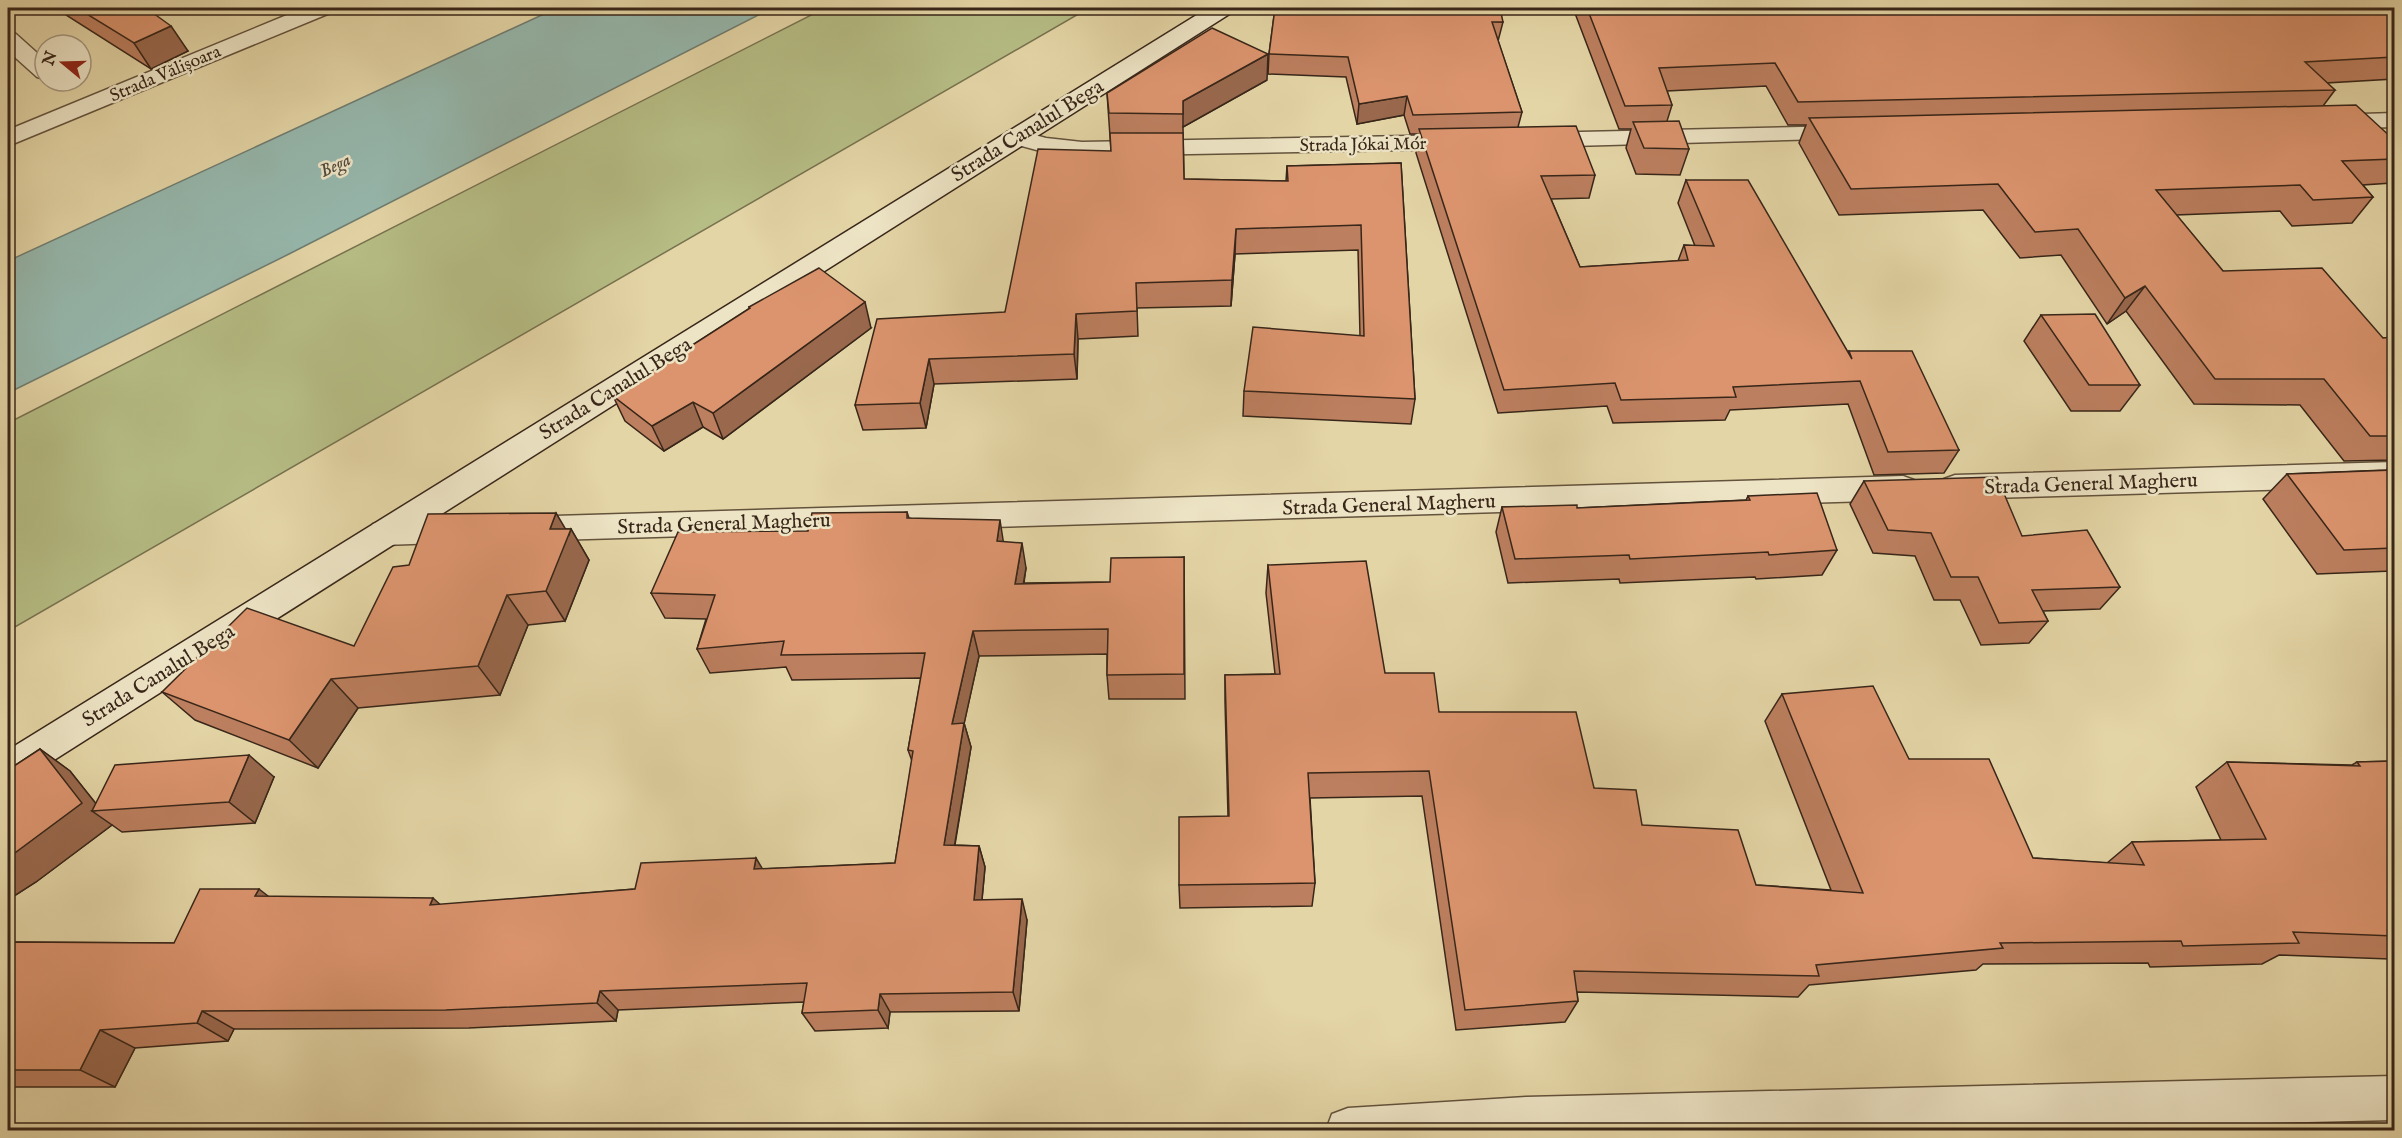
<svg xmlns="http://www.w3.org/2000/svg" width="2402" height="1138" viewBox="0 0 2402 1138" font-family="'IM FELL English',serif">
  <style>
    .green { fill: #b6bd85; stroke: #77724f; stroke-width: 1.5 }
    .water { fill: #96b8ad; stroke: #707e72; stroke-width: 1.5 }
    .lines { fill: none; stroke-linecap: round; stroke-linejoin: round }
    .street-casing { stroke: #63523c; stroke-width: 3 }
    .secondary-casing { stroke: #382619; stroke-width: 3 }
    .street { fill: #ede4c5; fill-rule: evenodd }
    .secondary { fill: #ede4c5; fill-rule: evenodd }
    .wall { fill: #bc7f5f; stroke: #382619; stroke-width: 1.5 }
    .shaded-wall { fill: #99684d; stroke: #382619; stroke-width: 1.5 }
    .building { fill: #db946e; stroke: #382619; stroke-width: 1.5 }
    .labels { text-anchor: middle; stroke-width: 5; stroke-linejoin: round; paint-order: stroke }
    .far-street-label { font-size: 18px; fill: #382619; stroke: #ede4c5 }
    .far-water-label { font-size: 18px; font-style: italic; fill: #504a3e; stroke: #ede4c5 }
    .street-label { font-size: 21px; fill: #382619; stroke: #ede4c5 }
  </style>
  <rect width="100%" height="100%" fill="#e4d5a6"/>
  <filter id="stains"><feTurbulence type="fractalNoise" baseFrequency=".00333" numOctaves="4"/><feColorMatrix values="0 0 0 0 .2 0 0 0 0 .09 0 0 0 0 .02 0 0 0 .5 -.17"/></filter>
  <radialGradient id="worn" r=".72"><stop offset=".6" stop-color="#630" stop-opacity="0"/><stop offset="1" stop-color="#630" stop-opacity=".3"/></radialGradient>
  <polygon class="green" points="825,8 1089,8 8,631 8,423"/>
  <polygon class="water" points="557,8 772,8 289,254 8,393 8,261"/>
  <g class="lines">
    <defs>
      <g id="street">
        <polygon points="304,8 333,8 330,13 8,146 8,130"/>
        <polygon points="8,32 16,34 45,60 45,79 37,77 8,51"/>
        <polygon points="2394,113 2394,127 2330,129 2321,127 2318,122 2321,117 2330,115"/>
        <polygon points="1847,126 1856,128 1859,133 1856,138 1536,147 1527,145 1524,140 1527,135 1536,133"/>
        <polygon points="1016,130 1046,138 1082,142 1463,135 1472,137 1475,142 1472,147 1463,149 1082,156 1044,152 1007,142 1004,137 1007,132"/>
        <polygon points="2394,462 2394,486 1955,499 1944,495 1939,487 1944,479 1955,475"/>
        <polygon points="1903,476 1914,480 1919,488 1914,496 1903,500 521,541 510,538 505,529 510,520 521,517"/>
        <polygon points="467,518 478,521 483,530 478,539 467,542 384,545 373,542 368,533 373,524 384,521"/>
        <polygon points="2394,1076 2394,1120 1951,1130 1326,1130 1332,1114 1348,1108 1526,1097"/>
      </g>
      <polygon id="secondary" points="1208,8 1234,8 1231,13 21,781 8,785 8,750"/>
    </defs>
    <use href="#street" class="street-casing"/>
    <use href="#secondary" class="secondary-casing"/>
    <use href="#street" class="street"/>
    <use href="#secondary" class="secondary"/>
  </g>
  <g class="wall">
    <polygon points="55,8 146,8 188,51 151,69"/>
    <polygon points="1275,8 1503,22 1498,41 1522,112 1518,127 1595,175 1589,198 1551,199 1580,267 1678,261 1684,245 1695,246 1678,203 1686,180 1848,353 1849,351 1959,450 1944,473 1874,475 1848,404 1730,410 1725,420 1613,423 1607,406 1498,413 1416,153 1418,134 1410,134 1404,115 1357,124 1346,77 1268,74 1269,54"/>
    <polygon points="1573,8 1705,8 1706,9 1724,13 1825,11 1823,8 2394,8 2394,79 2327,83 2335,90 2323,106 2394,140 2394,180 2392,183 2363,185 2373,197 2352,223 2292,226 2280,211 2176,215 2223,271 2383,338 2394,337 2394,460 2344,461 2300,405 2194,404 2126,311 2107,324 2061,255 2020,258 1983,210 1839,215 1799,143 1806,125 1788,125 1766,86 1667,91 1672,105 1667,121 1689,149 1680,175 1636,174 1626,148 1631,129 1619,129"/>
    <polygon points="1267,80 1183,127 1184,179 1286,181 1287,166 1401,163 1415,399 1411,424 1243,416 1244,391 1360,336 1358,250 1235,254 1231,306 1137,308 1138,336 1078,339 1077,379 934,384 926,428 863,430 855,405 1005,312 1111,151 1107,93"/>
    <polygon points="749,307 871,328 723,439 703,427 664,451 625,421 613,396 749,309"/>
    <polygon points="2041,315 2140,385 2120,411 2071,411 2024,341"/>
    <polygon points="2393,464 2394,464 2394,569 2392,571 2317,574 2263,499 2287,474 2386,470"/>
    <polygon points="1864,481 2022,536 2120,587 2100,609 2043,611 2048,621 2029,643 1981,645 1960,600 1934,600 1915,556 1873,553 1850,504"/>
    <polygon points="1748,496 1837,550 1822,575 1756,579 1755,577 1620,583 1619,579 1508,583 1496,532 1502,507 1577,508 1746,500"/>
    <polygon points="907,512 909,518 1004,542 1026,568 1024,583 1110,582 1184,557 1185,699 1109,699 1107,675 1107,654 979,656 964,723 971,747 955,845 979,846 985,867 982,900 1027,920 1019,1011 890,1012 888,1028 815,1031 802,1013 804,1002 618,1010 616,1021 469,1028 234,1029 228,1041 135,1048 115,1087 8,1087 8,942 174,943 269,897 440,905 635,889 762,869 895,863 912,761 908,750 921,678 792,680 786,667 710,673 697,649 706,619 665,618 651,593 808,531"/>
    <polygon points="566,529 571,529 589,560 565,621 528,625 500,695 358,708 318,768 195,720 162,692 354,646"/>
    <polygon points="1268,565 1385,673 1439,712 1594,788 1642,825 1756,885 1831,890 1765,721 1782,694 1909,759 2033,858 2107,863 2132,842 2221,840 2196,787 2227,762 2352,765 2357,762 2394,761 2394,957 2390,959 2279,955 2262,964 2150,967 2148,963 1983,964 1976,970 1809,985 1798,997 1577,992 1578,1001 1565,1022 1456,1030 1422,796 1310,798 1315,883 1312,906 1180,908 1179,885 1228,816 1225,702 1225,675 1275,674 1266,593"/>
    <polygon points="40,749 70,771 96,804 274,777 255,823 122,832 112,825 36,882 8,900 8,770"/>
  </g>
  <g class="shaded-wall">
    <polygon points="171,26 188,51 151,69 134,43"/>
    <polygon points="1268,54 1267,80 1183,127 1183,101"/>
    <polygon points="1407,96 1404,115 1357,124 1359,104"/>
    <polygon points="1236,229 1235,254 1231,306 1232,280"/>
    <polygon points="2145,286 2126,311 2107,324 2125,298"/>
    <polygon points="865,302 871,328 723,439 713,413"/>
    <polygon points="1076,314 1078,339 1077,379 1074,354"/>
    <polygon points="929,359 934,384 926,428 920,403"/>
    <polygon points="693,402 703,427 664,451 652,426"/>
    <polygon points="556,513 569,535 571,529 589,560 565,621 546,591 550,529"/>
    <polygon points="1000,520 1004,546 997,541"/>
    <polygon points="1022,543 1026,568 1019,609 1015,584"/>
    <polygon points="507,595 528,625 500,695 478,666"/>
    <polygon points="973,631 979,656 959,747 952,724"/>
    <polygon points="331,679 358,708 318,768 289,740"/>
    <polygon points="964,723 971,747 951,866 944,845"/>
    <polygon points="40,749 70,771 101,810 92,811 112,825 36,882 8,900 8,858"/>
    <polygon points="249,755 274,777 255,823 229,802"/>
    <polygon points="979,846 985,867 980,920 974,900"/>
    <polygon points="756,858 769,880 754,869"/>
    <polygon points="259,889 286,910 255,896"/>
    <polygon points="433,898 456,919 430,905"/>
    <polygon points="1022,899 1027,920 1019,1011 1013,992"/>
    <polygon points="600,991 618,1010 616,1021 597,1003"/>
    <polygon points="880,994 890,1012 888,1028 878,1010"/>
    <polygon points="202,1011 234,1029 228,1041 197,1023"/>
    <polygon points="100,1030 135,1048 115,1087 80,1070"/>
  </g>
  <g class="building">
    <polygon points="77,8 146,8 171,26 134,43"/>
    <polygon points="1275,8 1500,8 1503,22 1492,22 1522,112 1413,115 1407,96 1359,104 1348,57 1269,54"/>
    <polygon points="1587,8 1705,8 1706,9 1723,10 1724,13 1844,11 1843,8 2394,8 2394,57 2305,62 2335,90 1798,102 1775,63 1659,68 1672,105 1625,106"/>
    <polygon points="1212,28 1268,54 1183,101 1183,114 1109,113 1107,93"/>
    <polygon points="2356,105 2394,140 2394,159 2342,161 2373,197 2313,200 2300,185 2156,190 2223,271 2322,268 2383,338 2394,337 2394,436 2370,436 2324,379 2215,379 2145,286 2125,298 2078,229 2035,232 1998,184 1851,189 1809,118"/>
    <polygon points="1679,121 1689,149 1644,148 1633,122"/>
    <polygon points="1576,126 1595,175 1541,176 1580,267 1688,260 1684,245 1714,246 1686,180 1748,180 1852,359 1849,351 1912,351 1959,450 1888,452 1860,381 1733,387 1736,397 1621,400 1615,383 1504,390 1419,129"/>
    <polygon points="1110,133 1183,133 1184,179 1288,181 1287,166 1401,163 1415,399 1244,391 1253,327 1364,336 1361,225 1236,229 1232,280 1136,283 1137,311 1076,314 1074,354 929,359 920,403 855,405 877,319 1005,312 1038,149 1111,151"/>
    <polygon points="819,268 865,302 713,413 693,402 652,426 613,396 750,308 749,307"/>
    <polygon points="2095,314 2140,385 2089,385 2041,315"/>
    <polygon points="2394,470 2394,548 2344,550 2287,474"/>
    <polygon points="1997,477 2022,536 2087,530 2120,587 2032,590 2048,621 1999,623 1978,577 1951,577 1931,533 1888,530 1864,481"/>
    <polygon points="1817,493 1837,550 1769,555 1768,552 1630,559 1629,555 1515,559 1502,507 1577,505 1577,508 1750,500 1748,496"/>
    <polygon points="907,512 907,518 1000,520 997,541 1022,543 1015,584 1110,582 1111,558 1184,557 1184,674 1107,675 1108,629 973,631 952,724 964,723 944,845 979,846 974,900 1022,899 1013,992 880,994 878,1010 802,1013 807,983 600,991 597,1003 446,1010 202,1011 197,1023 100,1030 80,1070 8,1070 8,942 174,943 200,889 259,889 255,896 433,898 430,905 635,889 641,863 756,858 754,869 895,863 913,751 908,750 925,653 781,655 784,641 697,649 715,595 651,593 678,532 808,531 812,513"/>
    <polygon points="556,513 550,529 571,529 546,591 507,595 478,666 331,679 289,740 162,692 247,608 354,646 393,567 409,565 428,514"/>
    <polygon points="1366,561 1385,673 1434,673 1439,712 1576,712 1594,788 1636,790 1642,825 1738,830 1756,885 1863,893 1782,694 1873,686 1909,759 1989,759 2033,858 2144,865 2132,842 2266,839 2227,762 2360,766 2357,762 2394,761 2394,936 2293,932 2299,943 2183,946 2181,941 2000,943 2003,948 1816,965 1819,976 1574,971 1578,1001 1465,1010 1429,771 1308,773 1315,883 1179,885 1179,817 1229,816 1225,675 1280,674 1268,565"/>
    <polygon points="40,749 82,803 8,858 8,770"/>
    <polygon points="249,755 229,802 92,811 115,765"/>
  </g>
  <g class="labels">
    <g class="far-street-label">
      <text transform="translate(165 73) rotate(-23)" y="6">Strada Vălișoara</text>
      <text transform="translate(1363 144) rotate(-1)" y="6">Strada Jókai Mór</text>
    </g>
    <g class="far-water-label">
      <text transform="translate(335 165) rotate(-26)" y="6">Bega</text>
    </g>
    <g class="street-label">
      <text transform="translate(1027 130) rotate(-32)" y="7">Strada Canalul Bega</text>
      <text transform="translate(615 388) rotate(-32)" y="7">Strada Canalul Bega</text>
      <text transform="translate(2091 483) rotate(-2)" y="7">Strada General Magheru</text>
      <text transform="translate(1389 504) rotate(-2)" y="7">Strada General Magheru</text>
      <text transform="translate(724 523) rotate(-2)" y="7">Strada General Magheru</text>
      <text transform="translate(158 675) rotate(-32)" y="7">Strada Canalul Bega</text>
    </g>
  </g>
  <rect width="2402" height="1138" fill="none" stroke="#e4d5a6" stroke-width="30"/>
  <rect x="9" y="9" width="2384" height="1120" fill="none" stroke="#382619" stroke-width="3"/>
  <rect x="15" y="15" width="2372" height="1108" fill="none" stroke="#382619" stroke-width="1.5"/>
  <g transform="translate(63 63) rotate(289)"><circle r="28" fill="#ede4c5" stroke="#a59880" stroke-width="1.5"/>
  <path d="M0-4.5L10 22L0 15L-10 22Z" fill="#8f2418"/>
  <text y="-9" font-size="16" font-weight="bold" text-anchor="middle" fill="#382619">N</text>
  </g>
  <rect width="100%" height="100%" filter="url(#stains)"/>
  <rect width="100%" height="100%" fill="url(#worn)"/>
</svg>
